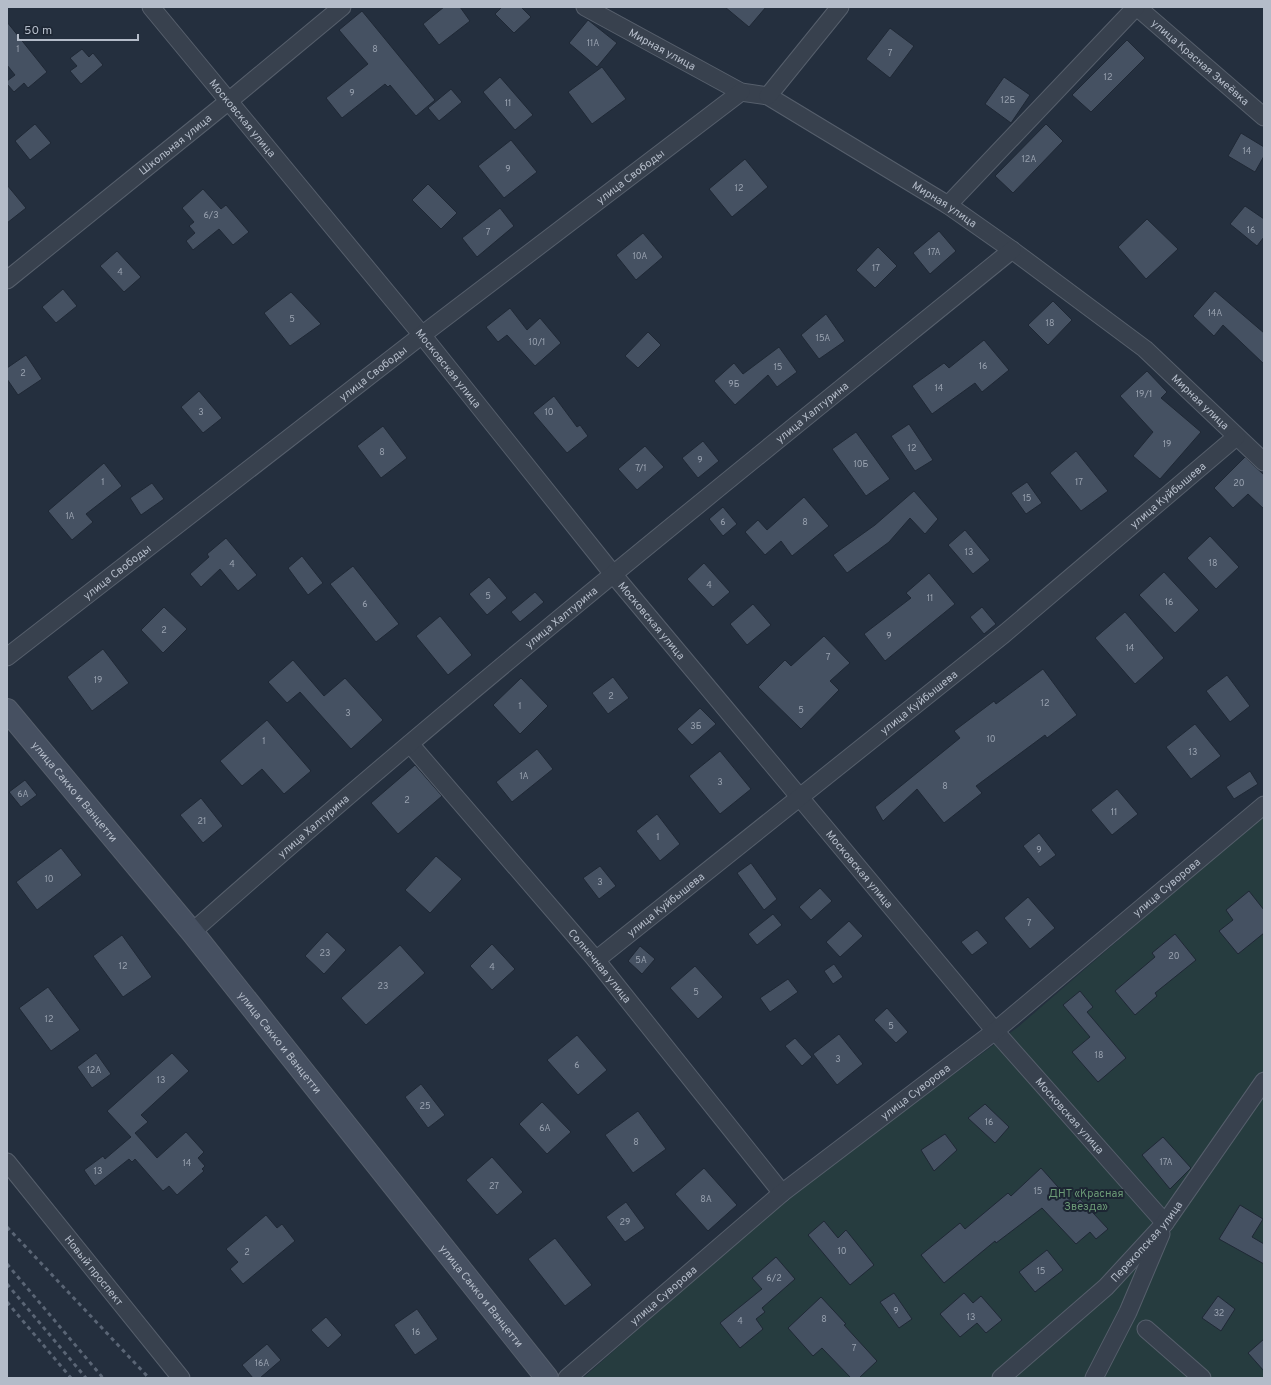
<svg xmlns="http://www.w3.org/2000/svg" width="1271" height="1385" viewBox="0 0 1271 1385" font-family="Overpass,sans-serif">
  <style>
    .green { fill: #263c3f }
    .building { fill: #455162; stroke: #1f2835 }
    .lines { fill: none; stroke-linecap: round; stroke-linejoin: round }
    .minor-casing { stroke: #565f6c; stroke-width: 19 }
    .secondary-casing { stroke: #565f6c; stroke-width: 24 }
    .minor { stroke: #38414e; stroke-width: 17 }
    .secondary { stroke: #465061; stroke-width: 22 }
    .rail { stroke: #5a6575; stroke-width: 3; stroke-dasharray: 4 4; stroke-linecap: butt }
    .labels { text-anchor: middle; stroke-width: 4; stroke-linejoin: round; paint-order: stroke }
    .number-label { font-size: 9px; fill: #98a1af }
    .street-label { font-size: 11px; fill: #b4bcc9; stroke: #1d2633 }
    .park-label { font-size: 11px; fill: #6b9a76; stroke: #1d2633 }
  </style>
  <rect width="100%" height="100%" fill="#242f3e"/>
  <polygon class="green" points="1264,814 1264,1378 583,1378 787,1197 1018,1027"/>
  <g class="building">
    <polygon points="444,7 460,7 470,21 439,45 423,24"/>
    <polygon points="502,7 521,7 531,17 514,33 495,14"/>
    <polygon points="725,7 766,7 749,27"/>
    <polygon points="362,11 435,100 416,116 390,85 388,87 385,84 342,118 326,98 368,64 339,30"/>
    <polygon points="588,20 617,43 597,67 569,43"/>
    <polygon points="7,22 47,72 28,88 24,83 14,92 7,84 7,81 15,75 7,65"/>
    <polygon points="890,28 914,46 890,78 866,59"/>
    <polygon points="1127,40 1145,58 1091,112 1072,95"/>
    <polygon points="82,49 89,57 93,53 103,65 81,84 70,71 77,66 70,58"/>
    <polygon points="602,67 626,99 592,124 568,92"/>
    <polygon points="500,77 533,115 515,130 483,92"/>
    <polygon points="1004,77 1030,95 1011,123 985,104"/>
    <polygon points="451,89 462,102 439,121 428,108"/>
    <polygon points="35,124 51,143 30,160 15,141"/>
    <polygon points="1046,124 1063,141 1013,193 995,176"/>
    <polygon points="1241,133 1264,147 1264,156 1255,172 1228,156"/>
    <polygon points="511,140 537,172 504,198 478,166"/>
    <polygon points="745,159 768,187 732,217 709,189"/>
    <polygon points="428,184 457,213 441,229 412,200"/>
    <polygon points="7,185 26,208 7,223"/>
    <polygon points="203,189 221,209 226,205 249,232 233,245 219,229 193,250 186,241 195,233 189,226 194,222 182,208"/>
    <polygon points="1245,206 1264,219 1264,237 1257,246 1230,224"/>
    <polygon points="500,208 514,226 477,257 462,238"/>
    <polygon points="1147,219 1178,249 1146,279 1118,247"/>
    <polygon points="939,231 956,251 930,274 913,253"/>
    <polygon points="643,233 663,257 636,280 616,255"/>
    <polygon points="878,247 897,266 875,288 856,270"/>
    <polygon points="117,251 141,277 124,292 100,266"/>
    <polygon points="63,289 77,306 56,323 42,307"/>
    <polygon points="1215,291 1264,333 1264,364 1223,325 1214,336 1193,316"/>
    <polygon points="291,292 321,324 290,346 264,313"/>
    <polygon points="1053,301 1072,320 1048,345 1028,325"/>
    <polygon points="510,308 527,330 540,318 561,343 535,366 507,335 498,342 486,327"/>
    <polygon points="826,314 845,341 819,359 801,335"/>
    <polygon points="648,332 661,345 638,368 625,356"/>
    <polygon points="984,340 1009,370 982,392 975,383 932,414 912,386 944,363 949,368"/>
    <polygon points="779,347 797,372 777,387 768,375 735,405 714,381 734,363 743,374"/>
    <polygon points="26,355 42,379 18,395 7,379 7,368"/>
    <polygon points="1147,371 1167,392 1161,398 1201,432 1160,479 1133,456 1153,432 1120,396"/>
    <polygon points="199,391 222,418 203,433 181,407"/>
    <polygon points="554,396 577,427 580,425 588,436 567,453 533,413"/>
    <polygon points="909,424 933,460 915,471 891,436"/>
    <polygon points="383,426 407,458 381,478 357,446"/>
    <polygon points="856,432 890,479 866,496 832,449"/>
    <polygon points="703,441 719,461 698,478 682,458"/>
    <polygon points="645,446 664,467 637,490 618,469"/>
    <polygon points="1076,451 1108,491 1081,511 1050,473"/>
    <polygon points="1245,457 1264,475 1264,509 1248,494 1233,508 1214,488"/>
    <polygon points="104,463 122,486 86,514 93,522 72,540 48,511"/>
    <polygon points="1027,482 1042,503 1026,514 1011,493"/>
    <polygon points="152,483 164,499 141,515 130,498"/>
    <polygon points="914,491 938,519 925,534 910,518 889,542 847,573 833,555 875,525"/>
    <polygon points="804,497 829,526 792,556 781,541 765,555 745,532 758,520 767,530"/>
    <polygon points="723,507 737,524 723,536 709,519"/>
    <polygon points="965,530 990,560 973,574 948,545"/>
    <polygon points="1210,536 1239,567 1216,589 1187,558"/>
    <polygon points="226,538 257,575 238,591 220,569 201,587 190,574 209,557 207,554"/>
    <polygon points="302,556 323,583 308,595 288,568"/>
    <polygon points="704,563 730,592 713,607 687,579"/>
    <polygon points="353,566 399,624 376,642 330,584"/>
    <polygon points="1164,572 1199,610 1175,633 1139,595"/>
    <polygon points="929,573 955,604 885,661 864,634 911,598 906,593"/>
    <polygon points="489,577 507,598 487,615 469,594"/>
    <polygon points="535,592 544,602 520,622 511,612"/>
    <polygon points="753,604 771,625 747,645 730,624"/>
    <polygon points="164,607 187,629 163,653 141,630"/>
    <polygon points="982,607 996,624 984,634 970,617"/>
    <polygon points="1125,612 1164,658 1135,684 1095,638"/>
    <polygon points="440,616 472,655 448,675 416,636"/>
    <polygon points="824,636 850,663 830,681 839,690 801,729 758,687 785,660 791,666"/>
    <polygon points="103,649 129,683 92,711 67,677"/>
    <polygon points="293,660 324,696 345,678 383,720 351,749 300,692 287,703 268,682"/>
    <polygon points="1043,669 1077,715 1047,738 1045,735 976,786 982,793 944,823 917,789 883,821 875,807 960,738 954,731 994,701 996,704"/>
    <polygon points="1227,675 1250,706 1230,722 1206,691"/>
    <polygon points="613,677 629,698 608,714 592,693"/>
    <polygon points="521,678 548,706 520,734 493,705"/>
    <polygon points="700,708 716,724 692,745 677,729"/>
    <polygon points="267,720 311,771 284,794 262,769 242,786 220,761"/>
    <polygon points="1195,724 1221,756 1191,779 1166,747"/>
    <polygon points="537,749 553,769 512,802 496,782"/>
    <polygon points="720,751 751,789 720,814 689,776"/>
    <polygon points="415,765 442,796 398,834 371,803"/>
    <polygon points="1250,771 1258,784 1234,799 1226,787"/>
    <polygon points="25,780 37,795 21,807 9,792"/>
    <polygon points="1117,789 1138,814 1112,835 1091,810"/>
    <polygon points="201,798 223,826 203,843 180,815"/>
    <polygon points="657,814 680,844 660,861 636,831"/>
    <polygon points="1039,833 1056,855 1040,867 1023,846"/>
    <polygon points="61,848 82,875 37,910 16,882"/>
    <polygon points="436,856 462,879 430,913 405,890"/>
    <polygon points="751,863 777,899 764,910 737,873"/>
    <polygon points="600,866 616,886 599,899 583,878"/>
    <polygon points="820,888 832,901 811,920 799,907"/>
    <polygon points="1249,891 1264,910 1264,933 1238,954 1219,931 1233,920 1226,910"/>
    <polygon points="1028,897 1055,928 1030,949 1004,918"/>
    <polygon points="773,914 782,925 757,945 748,934"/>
    <polygon points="849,921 863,936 840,957 826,942"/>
    <polygon points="977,930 988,943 972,955 961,942"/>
    <polygon points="327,932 346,950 324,974 305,956"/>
    <polygon points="1175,934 1196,960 1155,993 1157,996 1135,1015 1115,991 1155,957 1152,953"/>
    <polygon points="122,935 152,977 123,997 93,956"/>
    <polygon points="492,944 515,969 492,990 470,966"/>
    <polygon points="400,945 425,973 366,1025 341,998"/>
    <polygon points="640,946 655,959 642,974 628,961"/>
    <polygon points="834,964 843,977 833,984 824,971"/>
    <polygon points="695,966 723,997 698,1019 670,988"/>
    <polygon points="788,979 798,992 770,1012 760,998"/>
    <polygon points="48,987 80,1030 51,1051 19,1008"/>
    <polygon points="1080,991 1093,1007 1087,1012 1126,1058 1098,1082 1072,1052 1090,1037 1063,1005"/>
    <polygon points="887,1008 908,1032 896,1043 874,1020"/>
    <polygon points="839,1034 863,1064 837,1085 813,1054"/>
    <polygon points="577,1035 607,1070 578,1095 547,1060"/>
    <polygon points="795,1038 812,1057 802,1066 785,1046"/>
    <polygon points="96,1053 111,1074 92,1088 77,1067"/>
    <polygon points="172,1053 189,1071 141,1115 148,1122 135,1133 157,1158 186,1132 204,1152 198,1158 205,1166 202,1169 204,1171 177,1195 169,1186 163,1191 135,1159 132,1162 129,1159 95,1186 84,1170 103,1156 105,1159 131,1137 107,1111"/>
    <polygon points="421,1084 445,1115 428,1128 405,1097"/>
    <polygon points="542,1102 571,1132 547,1154 519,1124"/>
    <polygon points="985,1104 1009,1127 995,1143 968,1118"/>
    <polygon points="638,1111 666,1149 633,1173 605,1135"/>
    <polygon points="945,1134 957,1150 934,1171 921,1150"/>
    <polygon points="1163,1137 1191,1168 1170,1189 1142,1155"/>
    <polygon points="492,1157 523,1192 497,1215 466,1180"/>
    <polygon points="704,1168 737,1205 708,1231 675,1194"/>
    <polygon points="1041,1168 1074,1205 1080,1199 1108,1229 1096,1239 1090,1232 1076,1244 1042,1208 996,1243 995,1241 944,1283 921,1255 960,1223 965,1229 1008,1193 1011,1196"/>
    <polygon points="626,1202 645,1228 625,1242 606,1217"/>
    <polygon points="1240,1205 1263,1219 1252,1237 1264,1244 1264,1264 1219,1239"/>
    <polygon points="266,1215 277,1228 282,1224 295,1241 243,1284 230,1269 238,1262 226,1249"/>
    <polygon points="824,1221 838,1238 846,1230 874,1265 850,1285 808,1235"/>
    <polygon points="555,1238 592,1285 565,1306 528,1259"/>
    <polygon points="1047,1250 1063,1270 1035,1292 1019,1272"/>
    <polygon points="776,1257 795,1279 762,1308 765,1312 756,1319 763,1329 740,1348 720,1323 762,1289 752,1278"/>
    <polygon points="894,1293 912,1319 899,1328 880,1302"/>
    <polygon points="964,1293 973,1303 981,1296 1002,1320 986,1333 977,1323 960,1337 940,1314"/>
    <polygon points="1218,1296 1235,1309 1221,1331 1202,1318"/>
    <polygon points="821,1297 846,1324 844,1325 877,1361 859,1378 851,1378 822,1348 813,1356 788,1328"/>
    <polygon points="417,1309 438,1339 415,1355 394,1325"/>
    <polygon points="326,1317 342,1335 328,1348 311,1330"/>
    <polygon points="1264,1339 1264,1371 1248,1353"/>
    <polygon points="267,1344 281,1360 260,1378 253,1378 242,1365"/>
  </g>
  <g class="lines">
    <defs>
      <g id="minor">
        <path id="s1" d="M 151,7 L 422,335 L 613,574 L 995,1031 L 1165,1223"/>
        <path id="s2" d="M 585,7 L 741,92 L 768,96 L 948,205 L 1012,250 L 1145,349 L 1264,462"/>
        <path id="s3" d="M 1137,7 L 1264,117"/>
        <polyline points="768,96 840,7"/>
        <polyline points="948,205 1136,7"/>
        <path id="s4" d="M 7,280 L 230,100 L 342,7"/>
        <path id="s5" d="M 7,657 L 422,335 L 741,92"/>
        <path id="s6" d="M 410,744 L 596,960 L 782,1193"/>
        <path id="s7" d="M 192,932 C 458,696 736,474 1012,250"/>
        <path id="s8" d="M 596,960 L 1004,634 L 1236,437"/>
        <path id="s9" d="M 7,1162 L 181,1378"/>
        <polyline points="1146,1329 1202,1378"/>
        <path id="s10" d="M 567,1378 L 782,1193 L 995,1031 L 1264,805"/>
        <path id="s11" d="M 1001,1378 L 1106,1287 L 1165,1223 L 1264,1081"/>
        <polyline points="1094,1378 1128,1312 1161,1234"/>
      </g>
      <g id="secondary">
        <path id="s12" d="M 7,710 L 192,932 L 547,1378"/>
      </g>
    </defs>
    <use href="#minor" class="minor-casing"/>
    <use href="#secondary" class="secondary-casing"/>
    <use href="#minor" class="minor"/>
    <use href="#secondary" class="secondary"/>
    <g class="rail">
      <polyline points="7,1227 149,1378"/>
      <polyline points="7,1264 103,1378"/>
      <polyline points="7,1284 86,1378"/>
      <polyline points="7,1302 71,1378"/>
    </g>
  </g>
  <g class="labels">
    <g class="number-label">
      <text x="593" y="46">11А</text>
      <text x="18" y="52">1</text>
      <text x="375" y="52">8</text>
      <text x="890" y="56">7</text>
      <text x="1108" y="80">12</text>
      <text x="352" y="96">9</text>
      <text x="1008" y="103">12Б</text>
      <text x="508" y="106">11</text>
      <text x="1247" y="154">14</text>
      <text x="1029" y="162">12А</text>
      <text x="508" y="172">9</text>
      <text x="739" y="191">12</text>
      <text x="211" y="218">6/3</text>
      <text x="1251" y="233">16</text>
      <text x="488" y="235">7</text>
      <text x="934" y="255">17А</text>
      <text x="640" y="259">10А</text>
      <text x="876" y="271">17</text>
      <text x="120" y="275">4</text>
      <text x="1215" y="316">14А</text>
      <text x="292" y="322">5</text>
      <text x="1050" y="326">18</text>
      <text x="823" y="341">15А</text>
      <text x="537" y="345">10/1</text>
      <text x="983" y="369">16</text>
      <text x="778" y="370">15</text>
      <text x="23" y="376">2</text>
      <text x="734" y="387">9Б</text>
      <text x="939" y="391">14</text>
      <text x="1144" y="397">19/1</text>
      <text x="201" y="415">3</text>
      <text x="549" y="415">10</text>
      <text x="1167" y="447">19</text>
      <text x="912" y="451">12</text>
      <text x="382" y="455">8</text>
      <text x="700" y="463">9</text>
      <text x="861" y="467">10Б</text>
      <text x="641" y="471">7/1</text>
      <text x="103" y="485">1</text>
      <text x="1079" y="485">17</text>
      <text x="1239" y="486">20</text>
      <text x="1027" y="501">15</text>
      <text x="70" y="519">1А</text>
      <text x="723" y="525">6</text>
      <text x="805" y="525">8</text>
      <text x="969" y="555">13</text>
      <text x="1213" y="566">18</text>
      <text x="232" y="567">4</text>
      <text x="709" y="588">4</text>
      <text x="488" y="599">5</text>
      <text x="930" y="601">11</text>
      <text x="1169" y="605">16</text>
      <text x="365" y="607">6</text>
      <text x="164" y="633">2</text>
      <text x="889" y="639">9</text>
      <text x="1130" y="651">14</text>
      <text x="828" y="660">7</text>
      <text x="98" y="683">19</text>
      <text x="611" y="699">2</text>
      <text x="1045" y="706">12</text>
      <text x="520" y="709">1</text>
      <text x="801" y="713">5</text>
      <text x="348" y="716">3</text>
      <text x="696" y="729">3Б</text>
      <text x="991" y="742">10</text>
      <text x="264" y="744">1</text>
      <text x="1193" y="755">13</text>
      <text x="524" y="779">1А</text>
      <text x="720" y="785">3</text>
      <text x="945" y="789">8</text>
      <text x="23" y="797">6А</text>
      <text x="407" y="803">2</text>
      <text x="1114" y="815">11</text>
      <text x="202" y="824">21</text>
      <text x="658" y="840">1</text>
      <text x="1039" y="853">9</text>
      <text x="49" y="882">10</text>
      <text x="600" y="885">3</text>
      <text x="1029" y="926">7</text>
      <text x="325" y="956">23</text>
      <text x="1174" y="959">20</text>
      <text x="641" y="963">5А</text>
      <text x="123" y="969">12</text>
      <text x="492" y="970">4</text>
      <text x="383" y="989">23</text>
      <text x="696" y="995">5</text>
      <text x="49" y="1022">12</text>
      <text x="891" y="1029">5</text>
      <text x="1099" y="1058">18</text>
      <text x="838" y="1062">3</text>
      <text x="577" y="1068">6</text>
      <text x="94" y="1073">12А</text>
      <text x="161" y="1083">13</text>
      <text x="425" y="1109">25</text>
      <text x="989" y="1125">16</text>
      <text x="545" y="1131">6А</text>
      <text x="636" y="1145">8</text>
      <text x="1166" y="1165">17А</text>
      <text x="187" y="1166">14</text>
      <text x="98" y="1174">13</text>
      <text x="494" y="1189">27</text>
      <text x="1038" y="1194">15</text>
      <text x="706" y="1202">8А</text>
      <text x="625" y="1225">29</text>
      <text x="842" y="1254">10</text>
      <text x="247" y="1255">2</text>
      <text x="1041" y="1274">15</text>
      <text x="774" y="1281">6/2</text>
      <text x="896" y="1314">9</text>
      <text x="1219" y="1316">32</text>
      <text x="971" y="1320">13</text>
      <text x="824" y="1322">8</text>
      <text x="740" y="1324">4</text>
      <text x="416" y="1335">16</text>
      <text x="854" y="1351">7</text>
      <text x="262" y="1366">16А</text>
    </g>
    <g class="street-label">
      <text dy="4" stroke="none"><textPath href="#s2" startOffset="88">Мирная улица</textPath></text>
      <text dy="4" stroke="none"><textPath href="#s3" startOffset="84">улица Красная Змеёвка</textPath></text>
      <text dy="4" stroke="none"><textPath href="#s1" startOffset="144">Московская улица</textPath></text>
      <text dy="4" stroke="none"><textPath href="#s4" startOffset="216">Школьная улица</textPath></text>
      <text dy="4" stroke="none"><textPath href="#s5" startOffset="787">улица Свободы</textPath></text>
      <text dy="4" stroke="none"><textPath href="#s2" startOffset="412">Мирная улица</textPath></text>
      <text dy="4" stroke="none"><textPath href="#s1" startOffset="468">Московская улица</textPath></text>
      <text dy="4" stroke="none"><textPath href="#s5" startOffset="463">улица Свободы</textPath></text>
      <text dy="4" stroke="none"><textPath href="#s2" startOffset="736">Мирная улица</textPath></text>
      <text dy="4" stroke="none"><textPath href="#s7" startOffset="809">улица Халтурина</textPath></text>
      <text dy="4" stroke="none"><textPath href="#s8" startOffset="737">улица Куйбышева</textPath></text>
      <text dy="4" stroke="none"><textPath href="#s5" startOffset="139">улица Свободы</textPath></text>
      <text dy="4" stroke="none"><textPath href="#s7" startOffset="485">улица Халтурина</textPath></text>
      <text dy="4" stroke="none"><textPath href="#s1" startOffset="792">Московская улица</textPath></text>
      <text dy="4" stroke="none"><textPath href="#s8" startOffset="413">улица Куйбышева</textPath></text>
      <text dy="4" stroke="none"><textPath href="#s12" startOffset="106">улица Сакко и Ванцетти</textPath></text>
      <text dy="4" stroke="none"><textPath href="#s7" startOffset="161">улица Халтурина</textPath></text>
      <text dy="4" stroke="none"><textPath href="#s1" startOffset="1116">Московская улица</textPath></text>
      <text dy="4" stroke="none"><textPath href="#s10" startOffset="775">улица Суворова</textPath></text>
      <text dy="4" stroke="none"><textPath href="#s8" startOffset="89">улица Куйбышева</textPath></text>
      <text dy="4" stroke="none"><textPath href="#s6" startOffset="292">Солнечная улица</textPath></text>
      <text dy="4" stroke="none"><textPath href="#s12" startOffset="430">улица Сакко и Ванцетти</textPath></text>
      <text dy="4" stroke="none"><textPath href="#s10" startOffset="451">улица Суворова</textPath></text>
      <text dy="4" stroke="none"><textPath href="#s1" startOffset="1440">Московская улица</textPath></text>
      <text dy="4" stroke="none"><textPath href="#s11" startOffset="200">Перекопская улица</textPath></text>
      <text dy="4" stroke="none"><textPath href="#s9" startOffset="139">Новый проспект</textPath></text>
      <text dy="4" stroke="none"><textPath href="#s10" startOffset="127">улица Суворова</textPath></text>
      <text dy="4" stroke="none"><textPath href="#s12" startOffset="754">улица Сакко и Ванцетти</textPath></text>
    </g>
    <g class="park-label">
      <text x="1086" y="1197">ДНТ «Красная<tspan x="1086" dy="13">Звезда»</tspan></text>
    </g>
  </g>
  <rect width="1271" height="1385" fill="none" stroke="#b4bcc9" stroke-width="16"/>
  <path d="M18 34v6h120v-6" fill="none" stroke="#b4bcc9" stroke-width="2"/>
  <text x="24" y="34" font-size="12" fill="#b4bcc9" stroke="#1d2633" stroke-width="3" paint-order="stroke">50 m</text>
</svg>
